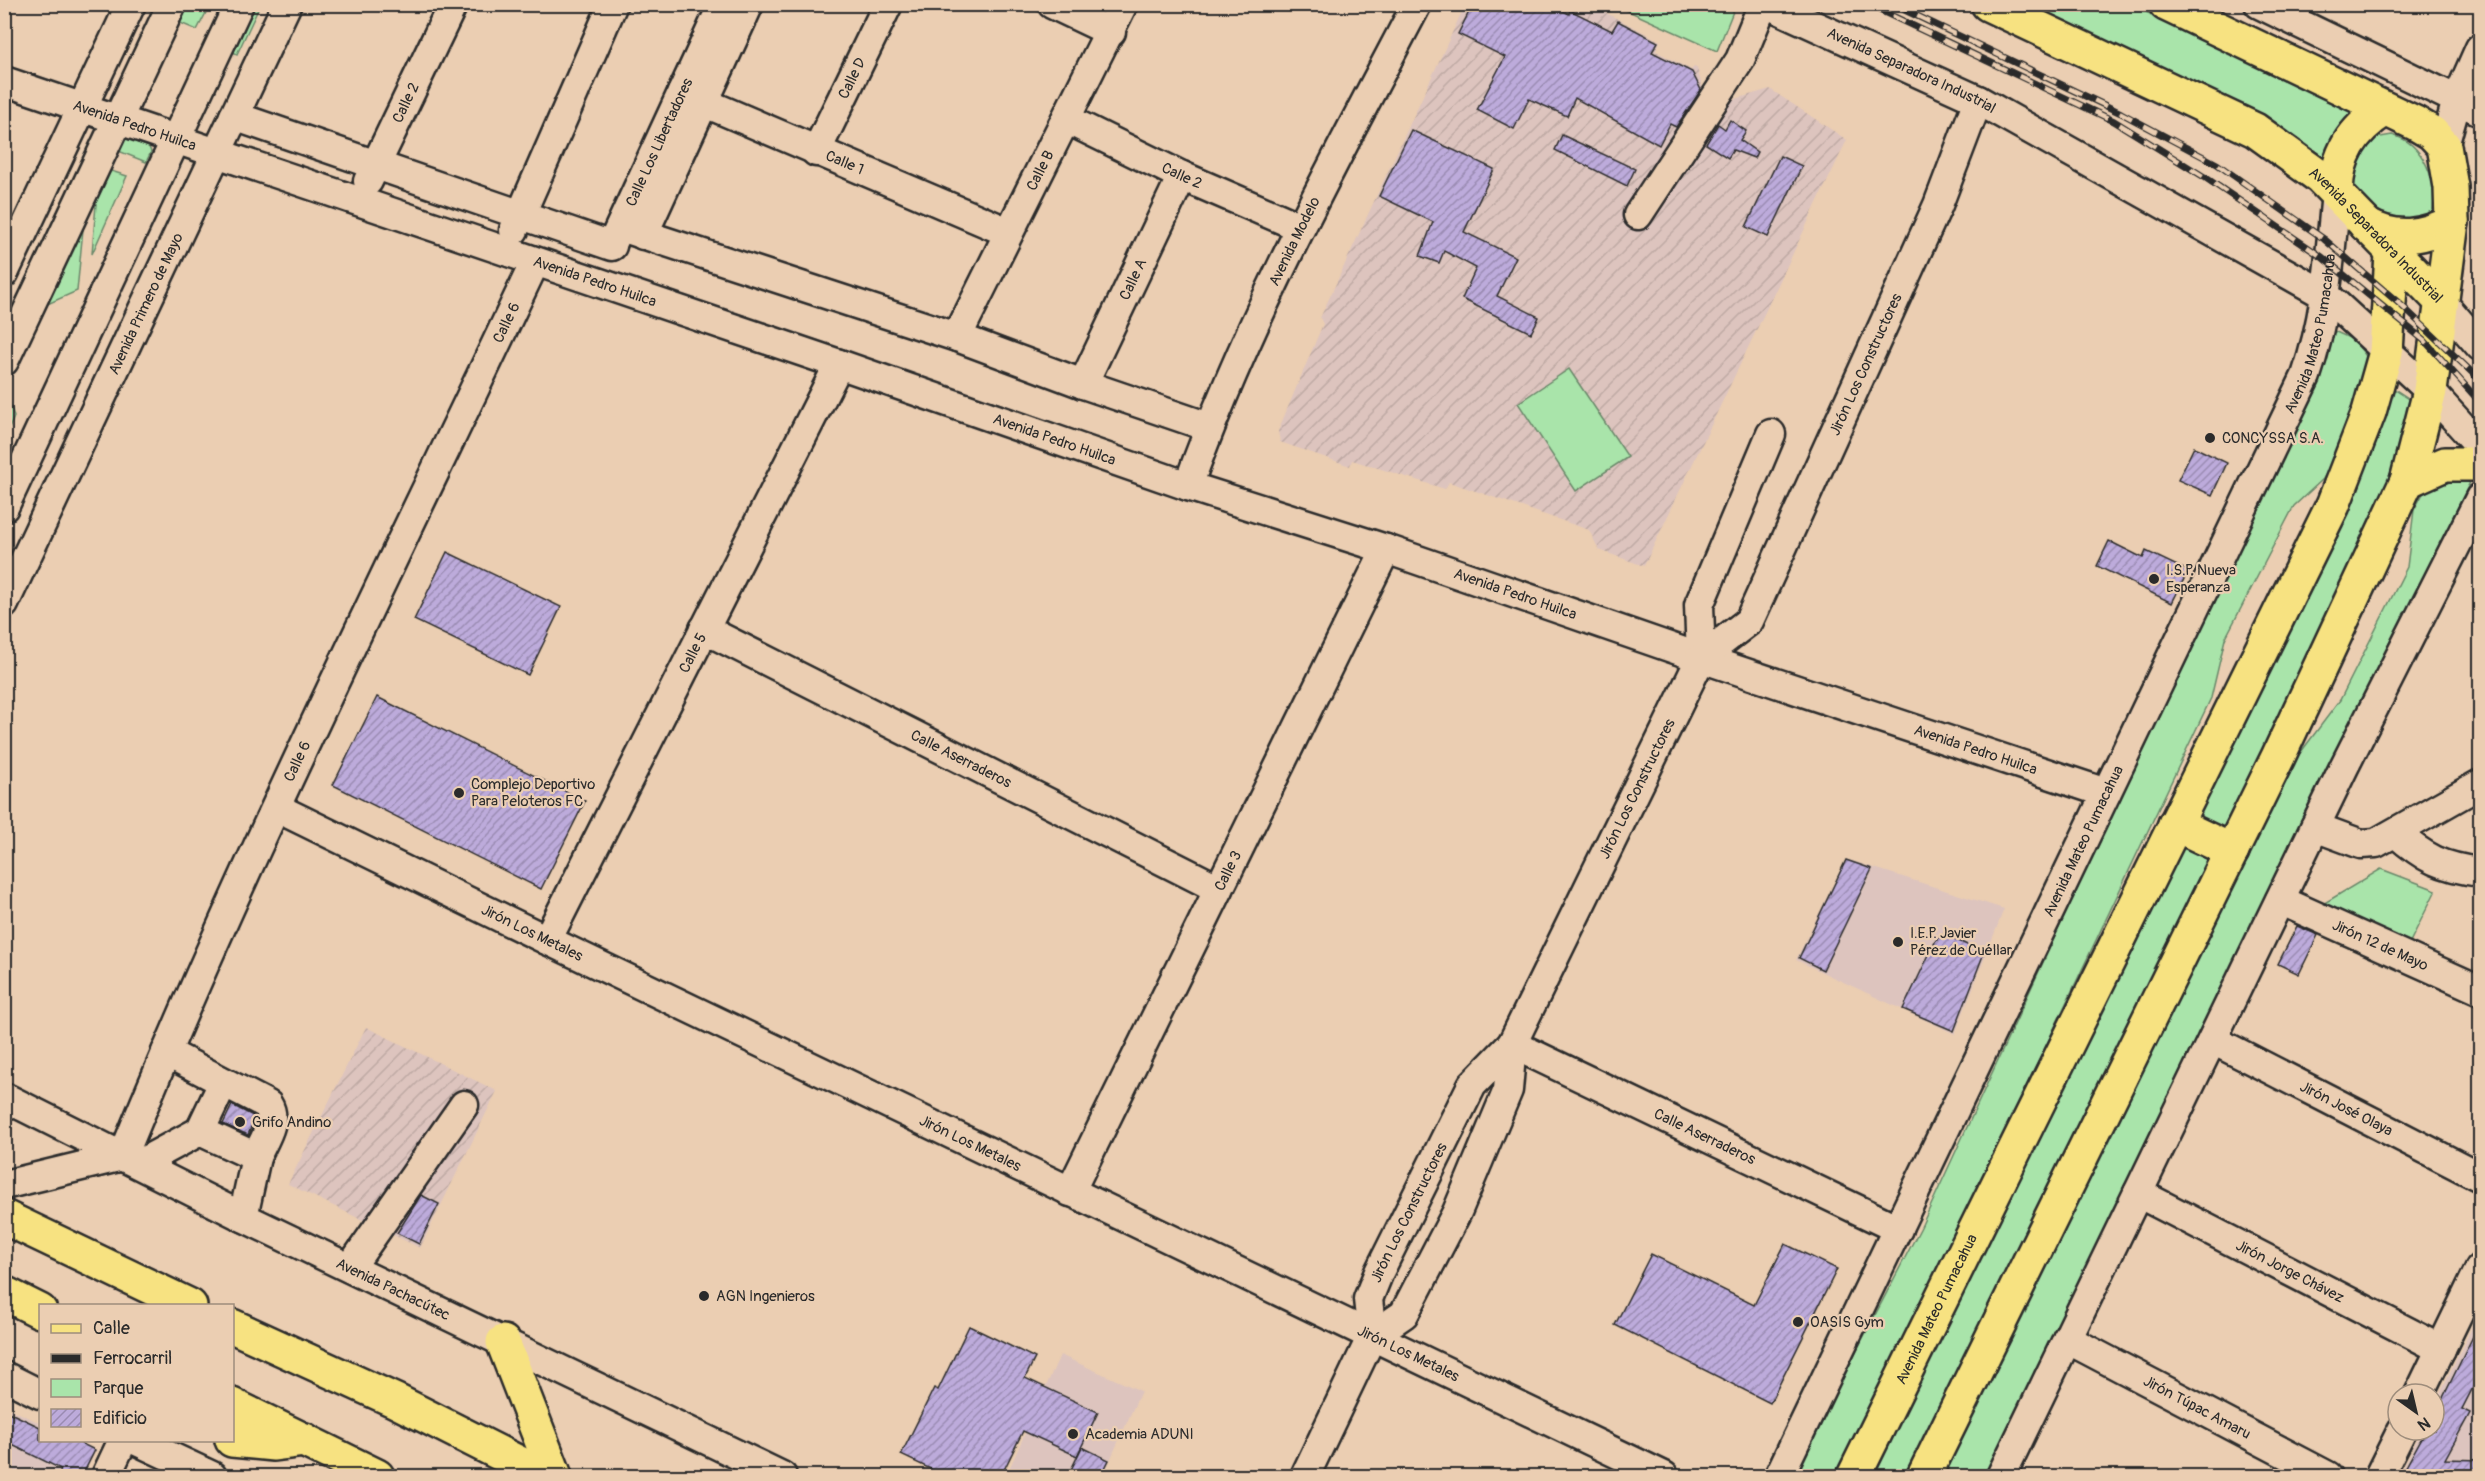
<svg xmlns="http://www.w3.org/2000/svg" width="2485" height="1481" viewBox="0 0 2485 1481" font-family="Pangolin,sans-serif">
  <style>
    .built { fill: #ddc4be }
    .industrial { fill: url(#industrial-furrows) }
    .green { fill: #a9e4aa; stroke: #6a886a; stroke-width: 1.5 }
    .building { fill: url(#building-hatch); stroke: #2b2b2b; stroke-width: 1.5 }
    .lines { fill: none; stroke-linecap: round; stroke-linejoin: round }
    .minor-casing { stroke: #2b2b2b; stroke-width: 33 }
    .major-casing { stroke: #2b2b2b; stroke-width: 38 }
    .minor { stroke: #ebceb2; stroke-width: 28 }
    .major { stroke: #f7e281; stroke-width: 33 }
    .rail-casing { stroke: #2b2b2b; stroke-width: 7 }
    .rail { stroke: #ebceb2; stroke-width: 4.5; stroke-dasharray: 14; stroke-linecap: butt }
    .poi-dot { fill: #2b2b2b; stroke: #ebceb2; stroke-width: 2 }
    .labels { text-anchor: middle; stroke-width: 4.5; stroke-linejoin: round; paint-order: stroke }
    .street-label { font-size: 15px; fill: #2b2b2b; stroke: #ebceb2 }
    .poi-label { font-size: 15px; fill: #2b2b2b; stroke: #ebceb2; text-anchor: start }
  </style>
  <defs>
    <pattern id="industrial-furrows" width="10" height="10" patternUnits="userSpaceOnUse" patternTransform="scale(1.5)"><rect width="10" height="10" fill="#ddc4be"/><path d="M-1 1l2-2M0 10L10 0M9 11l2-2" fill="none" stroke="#bea9a3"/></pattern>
    <pattern id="building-hatch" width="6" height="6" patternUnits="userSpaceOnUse" patternTransform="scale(1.5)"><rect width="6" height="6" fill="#bdabdb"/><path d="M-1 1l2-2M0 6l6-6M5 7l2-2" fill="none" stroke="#9a8bb2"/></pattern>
  </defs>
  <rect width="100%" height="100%" fill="#ebceb2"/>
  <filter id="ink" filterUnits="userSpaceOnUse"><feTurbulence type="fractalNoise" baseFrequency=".0167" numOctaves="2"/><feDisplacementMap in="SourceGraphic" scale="12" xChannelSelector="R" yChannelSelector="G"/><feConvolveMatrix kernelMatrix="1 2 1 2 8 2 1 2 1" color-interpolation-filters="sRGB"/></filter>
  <g filter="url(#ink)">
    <g class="built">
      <polygon points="1846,859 2004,909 1955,1034 1796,960"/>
      <polygon points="2480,1311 2480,1476 2399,1476 2422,1430 2434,1430 2434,1405"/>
      <polygon points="1060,1355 1141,1391 1103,1476 1006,1476"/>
      <polygon points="4,1406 40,1423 40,1440 77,1441 96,1450 83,1476 5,1476"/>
    </g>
    <g class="industrial">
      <polygon points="1465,5 1591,5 1660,41 1656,51 1691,70 1694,67 1697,68 1703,89 1725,102 1770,89 1847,140 1644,566 1599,550 1589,530 1449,482 1445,489 1352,460 1350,466 1280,442 1278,431 1323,324 1320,318"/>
      <polygon points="366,1027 497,1091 420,1248 288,1184"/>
    </g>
    <g class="green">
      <polygon points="1736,4 1717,51 1615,5 1615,4"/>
      <polygon points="198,5 210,5 197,30 178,22 186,9"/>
      <polygon points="242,5 260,5 237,54 222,47"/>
      <polygon points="2017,5 2131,5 2357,111 2321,169"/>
      <polygon points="119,135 149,147 151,152 146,162 111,148"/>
      <path d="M 2392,135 C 2425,143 2439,184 2432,215 L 2394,223 L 2350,197 L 2350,159 L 2369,139 Z"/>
      <polygon points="108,170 127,176 92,254 97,192"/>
      <polygon points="84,219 77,291 43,306"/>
      <polygon points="2334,331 2354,340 2366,356 2362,413 2323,479 2294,506 2225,639 2211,698 1872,1412 1839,1476 1791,1476 1921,1227 2310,383 2322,340"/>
      <polygon points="1569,369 1628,457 1576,491 1518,403"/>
      <polygon points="2391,387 2428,411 1914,1476 1857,1476"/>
      <polygon points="5,388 14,417 5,438 4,388"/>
      <polygon points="2453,478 2470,482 2057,1334 1985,1476 1935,1476 2289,768 2340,700 2407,567 2414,510 2425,490"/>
      <polygon points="2381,869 2436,890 2408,946 2318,907"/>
    </g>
    <g class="building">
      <polygon points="1473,4 1549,4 1569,14 1570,10 1612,31 1618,21 1658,42 1652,52 1692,72 1701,90 1676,127 1670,124 1659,145 1575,98 1567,116 1529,99 1514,129 1477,110 1505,57 1458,34"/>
      <polygon points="1730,120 1746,131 1740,140 1757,152 1754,158 1733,150 1728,158 1706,144 1718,124 1725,129"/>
      <polygon points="1411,130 1494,169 1464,232 1516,257 1497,296 1539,317 1531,333 1462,299 1476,268 1444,251 1439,263 1420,256 1433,222 1379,196"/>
      <polygon points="1562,135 1635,169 1627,186 1555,150"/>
      <polygon points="1780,156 1802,166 1768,237 1746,227"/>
      <polygon points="2194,447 2227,463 2212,495 2178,480"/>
      <polygon points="2109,541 2143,558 2146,551 2188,571 2172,603 2097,566"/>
      <polygon points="447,552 561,607 528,675 414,620"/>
      <polygon points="377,697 585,801 541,889 333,785"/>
      <polygon points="1846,860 1872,869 1823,970 1799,958"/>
      <polygon points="2297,926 2318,935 2299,974 2278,964"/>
      <polygon points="1944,934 1984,953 1954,1031 1903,1009 1936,940"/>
      <polygon points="232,1105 255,1117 248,1135 223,1124"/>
      <polygon points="421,1195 439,1204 419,1244 397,1233"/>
      <polygon points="1785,1244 1837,1269 1770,1403 1615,1325 1651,1254 1754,1305"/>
      <polygon points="2481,1320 2481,1372 2462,1409 2470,1413 2445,1459 2481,1460 2481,1476 2401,1476 2426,1430 2434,1430 2434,1416"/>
      <polygon points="969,1326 1035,1358 1025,1378 1098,1412 1077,1456 1023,1431 1001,1476 945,1476 901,1455 934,1388 938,1390"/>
      <polygon points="4,1410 40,1427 40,1440 74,1440 95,1450 82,1476 58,1476 61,1469 4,1441"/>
      <polygon points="1082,1447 1109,1460 1101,1476 1068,1476"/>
    </g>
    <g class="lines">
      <defs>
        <g id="minor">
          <polyline points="1052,4 1111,32"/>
          <path id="s1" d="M 1767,4 L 1978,100 L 2327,296 L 2430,391 L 2480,446"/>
          <polyline points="2259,4 2480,111"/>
          <path id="s2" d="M 4,81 L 839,364 L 1188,486 L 1386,549 L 1701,658 L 2106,793"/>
          <path id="s3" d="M 682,93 L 1008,232"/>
          <polyline points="234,116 612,246"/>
          <path id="s4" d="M 1066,119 L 1182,176 L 1300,227"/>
          <polyline points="2444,146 2457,100 2480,48"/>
          <path id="s5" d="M 816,152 L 888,4"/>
          <path id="s6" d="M 368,181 L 453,4"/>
          <polyline points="1638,215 1740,60 1763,4"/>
          <polyline points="621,227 957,337 1083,384 1209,427"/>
          <polyline points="514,230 613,4"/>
          <polyline points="643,235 749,4"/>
          <path id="s7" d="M 613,242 L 723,4"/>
          <polyline points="4,273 131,4"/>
          <polyline points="2441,301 2480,346"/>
          <path id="s8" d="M 957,337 L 1123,4"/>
          <polyline points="4,361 172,4"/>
          <path id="s9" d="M 1083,384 L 1182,176"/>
          <path id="s10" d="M 1188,486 C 1248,319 1334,162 1417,4"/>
          <polyline points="4,507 239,4"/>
          <path id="s11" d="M 4,604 L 287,4"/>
          <path id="s12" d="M 704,629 L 1219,889"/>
          <polyline points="1701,658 1699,605 1771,434"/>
          <path id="s13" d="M 277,808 L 547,940 L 1664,1476"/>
          <polyline points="2315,827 2361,844 2376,843 2480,784"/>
          <path d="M 2396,833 C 2425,859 2442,867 2480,872"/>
          <path id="s14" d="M 2280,900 L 2480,990"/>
          <path id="s15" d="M 547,940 L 839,364"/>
          <path id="s16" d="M 2213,1040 L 2480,1177"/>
          <path d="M 166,1052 L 268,1105 C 278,1121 263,1141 256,1157"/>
          <path id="s17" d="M 4,1097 L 243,1217 L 782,1476"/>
          <polyline points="200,1131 223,1083"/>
          <polyline points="139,1164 200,1131 256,1157 243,1217"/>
          <path id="s18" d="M 4,1185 L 123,1156 C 247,852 395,558 535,262"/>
          <path id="s19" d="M 1070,1192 L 1386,549"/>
          <path id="s20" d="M 2138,1193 L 2441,1349"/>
          <polyline points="350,1268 464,1105"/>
          <path id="s21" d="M 1372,1336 L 1404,1314 L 1457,1212 L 1508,1090 L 1512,1044 L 1898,1229"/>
          <path id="s22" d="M 2067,1339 L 2328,1476"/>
          <polyline points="4,1376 40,1394"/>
          <polyline points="2419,1394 2480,1268"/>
          <polyline points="135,1440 212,1476"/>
          <polyline points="106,1476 123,1440"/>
          <path id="s23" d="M 1305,1476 L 1372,1336 L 1368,1299 L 1379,1272 L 1472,1085 L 1512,1044 L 1701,658 L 1749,621 L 1938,205 L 1978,100"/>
          <path id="s24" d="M 1779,1476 L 2306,376 C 2327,315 2330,255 2336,192"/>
          <polyline points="2001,1476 2344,767 2480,498"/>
          <polyline points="2379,1476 2402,1430"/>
        </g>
        <g id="major">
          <path id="s25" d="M 1988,4 L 2255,130 L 2320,177 L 2441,301"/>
          <path d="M 2336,192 C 2337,155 2352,130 2384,110"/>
          <path d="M 2366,225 C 2395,241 2423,238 2452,222"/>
          <polyline points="2407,481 2445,464 2480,464"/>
          <polyline points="2175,824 2232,851"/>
          <polyline points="4,1217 190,1306"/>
          <polyline points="4,1293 40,1311"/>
          <polyline points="232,1326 396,1401 545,1476"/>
          <polyline points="503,1342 555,1476"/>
          <polyline points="232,1405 377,1476"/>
          <polyline points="232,1440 274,1444 305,1440"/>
          <path id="s26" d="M 1854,1476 L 2333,505 L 2369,412 L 2386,352 L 2392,254"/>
          <polyline points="1924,1476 2278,757 2407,481 2430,391 2452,222 2451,187 2444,146 2432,133 2415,123 2166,4"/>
        </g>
      </defs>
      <use href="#minor" class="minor-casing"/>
      <use href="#major" class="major-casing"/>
      <use href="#minor" class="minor"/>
      <use href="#major" class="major"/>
      <defs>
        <g id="rail">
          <polyline points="1867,4 2114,121 2206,178 2322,257 2425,341 2480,402"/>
          <polyline points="1892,4 2121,113 2217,164 2324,239 2401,305 2480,380"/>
        </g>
      </defs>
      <use href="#rail" class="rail-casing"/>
      <use href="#rail" class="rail"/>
    </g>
  </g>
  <g class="poi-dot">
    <circle cx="2210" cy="438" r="6"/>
    <circle cx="2154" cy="579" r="6"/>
    <circle cx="459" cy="793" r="6"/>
    <circle cx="1898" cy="942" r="6"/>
    <circle cx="240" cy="1122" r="6"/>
    <circle cx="704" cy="1296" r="6"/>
    <circle cx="1798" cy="1322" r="6"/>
    <circle cx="1073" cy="1434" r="6"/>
  </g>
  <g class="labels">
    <g class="street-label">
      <text dy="5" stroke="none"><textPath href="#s1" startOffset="159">Avenida Separadora Industrial</textPath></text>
      <text dy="5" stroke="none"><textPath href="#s5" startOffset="82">Calle D</textPath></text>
      <text dy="5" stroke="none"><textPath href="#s6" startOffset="87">Calle 2</textPath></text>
      <text dy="5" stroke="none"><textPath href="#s2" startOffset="138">Avenida Pedro Huilca</textPath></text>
      <text dy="5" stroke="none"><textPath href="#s7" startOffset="110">Calle Los Libertadores</textPath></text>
      <text dy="5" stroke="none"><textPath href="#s3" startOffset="177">Calle 1</textPath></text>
      <text dy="5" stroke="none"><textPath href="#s8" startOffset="186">Calle B</textPath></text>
      <text dy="5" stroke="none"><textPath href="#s4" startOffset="129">Calle 2</textPath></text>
      <text dy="5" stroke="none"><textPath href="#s25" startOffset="456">Avenida Separadora Industrial</textPath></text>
      <text dy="5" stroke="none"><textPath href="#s10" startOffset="267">Avenida Modelo</textPath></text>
      <text dy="5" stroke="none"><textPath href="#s9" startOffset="116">Calle A</textPath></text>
      <text dy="5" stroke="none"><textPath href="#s2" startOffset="624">Avenida Pedro Huilca</textPath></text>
      <text dy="5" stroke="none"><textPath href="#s11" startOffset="332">Avenida Primero de Mayo</textPath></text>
      <text dy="5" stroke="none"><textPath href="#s18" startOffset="1040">Calle 6</textPath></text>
      <text dy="5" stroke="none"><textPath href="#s24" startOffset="1262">Avenida Mateo Pumacahua</textPath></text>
      <text dy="5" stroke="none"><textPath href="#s23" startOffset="1260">Jirón Los Constructores</textPath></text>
      <text dy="5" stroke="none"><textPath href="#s2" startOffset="1110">Avenida Pedro Huilca</textPath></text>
      <text dy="5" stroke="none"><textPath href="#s2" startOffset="1596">Avenida Pedro Huilca</textPath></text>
      <text dy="5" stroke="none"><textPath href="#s15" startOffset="322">Calle 5</textPath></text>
      <text dy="5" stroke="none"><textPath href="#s2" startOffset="2082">Avenida Pedro Huilca</textPath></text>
      <text dy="5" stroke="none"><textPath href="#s12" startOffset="288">Calle Aserraderos</textPath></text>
      <text dy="5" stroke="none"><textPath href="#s18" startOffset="554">Calle 6</textPath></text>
      <text dy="5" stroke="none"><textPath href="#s23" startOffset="772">Jirón Los Constructores</textPath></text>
      <text dy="5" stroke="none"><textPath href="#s24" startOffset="704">Avenida Mateo Pumacahua</textPath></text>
      <text dy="5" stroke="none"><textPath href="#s19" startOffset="358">Calle 3</textPath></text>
      <text dy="5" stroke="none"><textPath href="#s13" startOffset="284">Jirón Los Metales</textPath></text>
      <text dy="5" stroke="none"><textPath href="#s14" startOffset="110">Jirón 12 de Mayo</textPath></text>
      <text dy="5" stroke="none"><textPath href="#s16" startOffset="150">Jirón José Olaya</textPath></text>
      <text dy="5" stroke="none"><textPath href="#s21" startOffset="546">Calle Aserraderos</textPath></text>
      <text dy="5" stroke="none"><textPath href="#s13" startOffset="770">Jirón Los Metales</textPath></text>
      <text dy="5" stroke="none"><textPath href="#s23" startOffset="288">Jirón Los Constructores</textPath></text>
      <text dy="5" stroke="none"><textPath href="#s20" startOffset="171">Jirón Jorge Chávez</textPath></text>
      <text dy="5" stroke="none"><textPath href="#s17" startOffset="434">Avenida Pachacútec</textPath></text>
      <text dy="5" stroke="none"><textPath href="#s26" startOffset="186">Avenida Mateo Pumacahua</textPath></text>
      <text dy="5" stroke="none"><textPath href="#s13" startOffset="1256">Jirón Los Metales</textPath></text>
      <text dy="5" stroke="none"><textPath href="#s22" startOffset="147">Jirón Túpac Amaru</textPath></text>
    </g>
    <g class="poi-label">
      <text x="2222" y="443">CONCYSSA S.A.</text>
      <text x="2166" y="575">I.S.P. Nueva<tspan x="2166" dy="17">Esperanza</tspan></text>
      <text x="471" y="789">Complejo Deportivo<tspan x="471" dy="17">Para Peloteros FC</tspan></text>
      <text x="1910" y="938">I.E.P. Javier<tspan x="1910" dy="17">Pérez de Cuéllar</tspan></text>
      <text x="252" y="1127">Grifo Andino</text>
      <text x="716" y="1301">AGN Ingenieros</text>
      <text x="1810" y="1327">OASIS Gym</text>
      <text x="1085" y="1439">Academia ADUNI</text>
    </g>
  </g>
  <rect width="2485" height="1481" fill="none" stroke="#ebceb2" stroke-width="24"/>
  <rect x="12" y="12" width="2461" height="1457" fill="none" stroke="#2b2b2b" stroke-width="2" filter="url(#ink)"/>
  <rect x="39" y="1304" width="195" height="138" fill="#ebceb2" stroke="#9e8d7c" stroke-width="1.5"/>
  <rect x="51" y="1324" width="30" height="9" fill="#f7e281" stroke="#9e8d7c" stroke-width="1.5"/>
  <text x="93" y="1334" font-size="18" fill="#2b2b2b">Calle</text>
  <rect x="51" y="1354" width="30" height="9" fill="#2b2b2b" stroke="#9e8d7c" stroke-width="1.5"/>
  <text x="93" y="1364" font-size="18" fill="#2b2b2b">Ferrocarril</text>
  <rect x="51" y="1379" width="30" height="18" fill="#a9e4aa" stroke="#9e8d7c" stroke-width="1.5"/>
  <text x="93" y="1394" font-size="18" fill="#2b2b2b">Parque</text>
  <rect x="51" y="1409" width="30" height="18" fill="url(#building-hatch)" stroke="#9e8d7c" stroke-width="1.5"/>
  <text x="93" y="1424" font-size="18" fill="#2b2b2b">Edificio</text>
  <g transform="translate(2416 1412) rotate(146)"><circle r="28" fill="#ebceb2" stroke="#9e8d7c" stroke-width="1.5"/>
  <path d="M0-4.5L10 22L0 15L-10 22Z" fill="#2b2b2b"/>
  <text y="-9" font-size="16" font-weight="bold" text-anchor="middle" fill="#2b2b2b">N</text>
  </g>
</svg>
